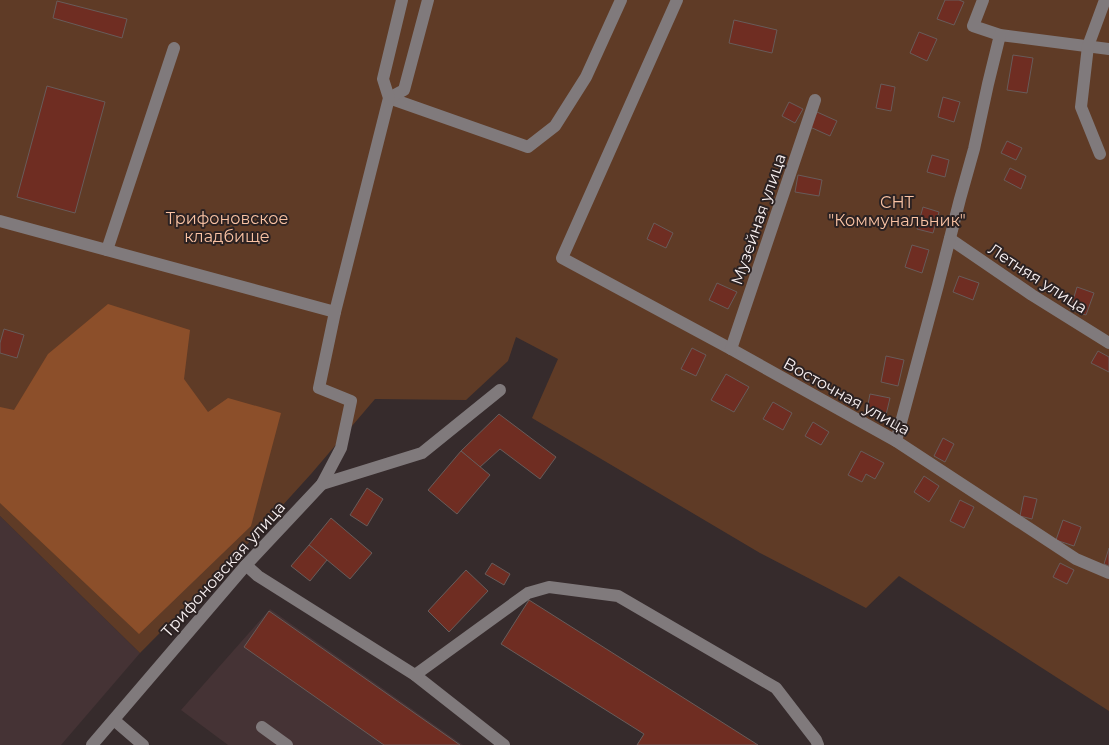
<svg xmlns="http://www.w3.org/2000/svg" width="1109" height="745" viewBox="0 0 1109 745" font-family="Montserrat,sans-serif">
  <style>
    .built { fill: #453335 }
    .green { fill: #5f3b26 }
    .forest { fill: #8c4f2a }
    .building { fill: #6f2d22; stroke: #685c5a }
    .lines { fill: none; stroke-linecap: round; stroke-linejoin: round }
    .minor { stroke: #807a7c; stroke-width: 12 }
    .labels { text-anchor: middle; stroke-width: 4; stroke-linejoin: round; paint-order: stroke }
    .park-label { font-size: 16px; fill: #fac3a4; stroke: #2c2222 }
    .street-label { font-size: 16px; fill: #f9f1f2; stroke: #2c2222 }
  </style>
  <rect width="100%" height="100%" fill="#362b2c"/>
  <g class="built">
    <polygon points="0,516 140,653 61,745 0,745"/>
    <polygon points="270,609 463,745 228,745 181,710"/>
  </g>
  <polygon class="green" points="0,0 1109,0 1109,711 899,576 866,608 760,553 532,418 558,359 516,337 508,361 466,400 375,399 311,474 242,550 140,653 0,516"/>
  <polygon class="forest" points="108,304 190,330 184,379 208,412 228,398 281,413 251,526 139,634 0,503 0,407 14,410 48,354"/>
  <g class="building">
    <polygon points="945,0 959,0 964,2 954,25 937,19"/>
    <polygon points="57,1 127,19 122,38 53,18"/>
    <polygon points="734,20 777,30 772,53 729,43"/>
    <polygon points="919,32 937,39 927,61 910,53"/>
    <polygon points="1013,55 1033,58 1027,93 1007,90"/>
    <polygon points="881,84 895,87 891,111 876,108"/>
    <polygon points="47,86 105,102 75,213 17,197"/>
    <polygon points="943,97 960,102 954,122 938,117"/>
    <polygon points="789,102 803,109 795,123 782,116"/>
    <polygon points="817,112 837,121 830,136 810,127"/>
    <polygon points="1007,141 1022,148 1016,160 1001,153"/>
    <polygon points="932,155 949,160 945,177 927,172"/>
    <polygon points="1010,168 1026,176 1021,189 1004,180"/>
    <polygon points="798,175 822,180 819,196 795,192"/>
    <polygon points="923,207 939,212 933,233 917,229"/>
    <polygon points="654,223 673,233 666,248 647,239"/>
    <polygon points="912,245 929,250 922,273 905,267"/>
    <polygon points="959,276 979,283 973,300 953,292"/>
    <polygon points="717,283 737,292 728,309 709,300"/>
    <polygon points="1077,287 1094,293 1086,315 1070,310"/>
    <polygon points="4,329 24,335 17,358 0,353 0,343"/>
    <polygon points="692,348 706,355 696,376 681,369"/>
    <polygon points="1098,351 1109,357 1109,372 1091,363"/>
    <polygon points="886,356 904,360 898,386 881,382"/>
    <polygon points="726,374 749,387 734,412 711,400"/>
    <polygon points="870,394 890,398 885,419 866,414"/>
    <polygon points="773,402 792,413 783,430 763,419"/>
    <polygon points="499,414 556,457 540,479 500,449 480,467 461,451"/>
    <polygon points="813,422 829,432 821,445 805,436"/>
    <polygon points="943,438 954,444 945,462 934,456"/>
    <polygon points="461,451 490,475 457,514 428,490"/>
    <polygon points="861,451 884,463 875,479 866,474 862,482 848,475"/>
    <polygon points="924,476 939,486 929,502 914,492"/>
    <polygon points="367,488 383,499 367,526 350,515"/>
    <polygon points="1024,496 1037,499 1032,519 1020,516"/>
    <polygon points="960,500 974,507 964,528 950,521"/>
    <polygon points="331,518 372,553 350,579 309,545"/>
    <polygon points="1063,520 1081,527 1074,546 1056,540"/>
    <polygon points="309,545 327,560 310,581 291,566"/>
    <polygon points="1109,548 1109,566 1104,564"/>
    <polygon points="492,563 510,574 504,585 485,574"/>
    <polygon points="1060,563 1074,570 1067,584 1053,577"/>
    <polygon points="466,570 488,591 449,632 428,611"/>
    <polygon points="529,600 758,745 637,745 644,734 501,644"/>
    <polygon points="269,611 460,745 384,745 244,647"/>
  </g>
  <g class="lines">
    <g class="minor">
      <polyline points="677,0 562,258 731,349 896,441 1076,559 1109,573"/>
      <polyline points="983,0 973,26 1000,35 1109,49"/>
      <polyline points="389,98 528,147 555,126 586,77 621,0"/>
      <polyline points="389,98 404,90 428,0"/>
      <polyline points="1100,154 1081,107 1088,46 1105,0"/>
      <polyline points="0,221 335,312 389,98 383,79 402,0"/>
      <polyline points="950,239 1032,295 1109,343"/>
      <polyline points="107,250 174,48"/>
      <polyline points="731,349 815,100"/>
      <polyline points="896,441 938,285 960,199 974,149 988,84 1000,35"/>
      <polyline points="322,484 422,453 500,390"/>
      <polyline points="246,565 258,576 415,675 504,745"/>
      <polyline points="415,675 528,593 549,587 618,596 776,688 816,740 818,745"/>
      <polyline points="114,720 143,745"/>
      <polyline points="262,727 287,745"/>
      <polyline points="92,745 246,565 322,484 341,448 351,401 319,388 335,312"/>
    </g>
  </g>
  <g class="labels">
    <g class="park-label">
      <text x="897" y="208">СНТ<tspan x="897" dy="18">"Коммунальник"</tspan></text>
      <text x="227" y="224">Трифоновское<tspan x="227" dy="18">кладбище</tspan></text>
    </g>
    <g class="street-label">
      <text transform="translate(758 219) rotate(-71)" y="6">Музейная улица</text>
      <text transform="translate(1038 278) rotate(33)" y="6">Летняя улица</text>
      <text transform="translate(847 396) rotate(29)" y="6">Восточная улица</text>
      <text transform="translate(223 569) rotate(-48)" y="6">Трифоновская улица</text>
    </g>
  </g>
</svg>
